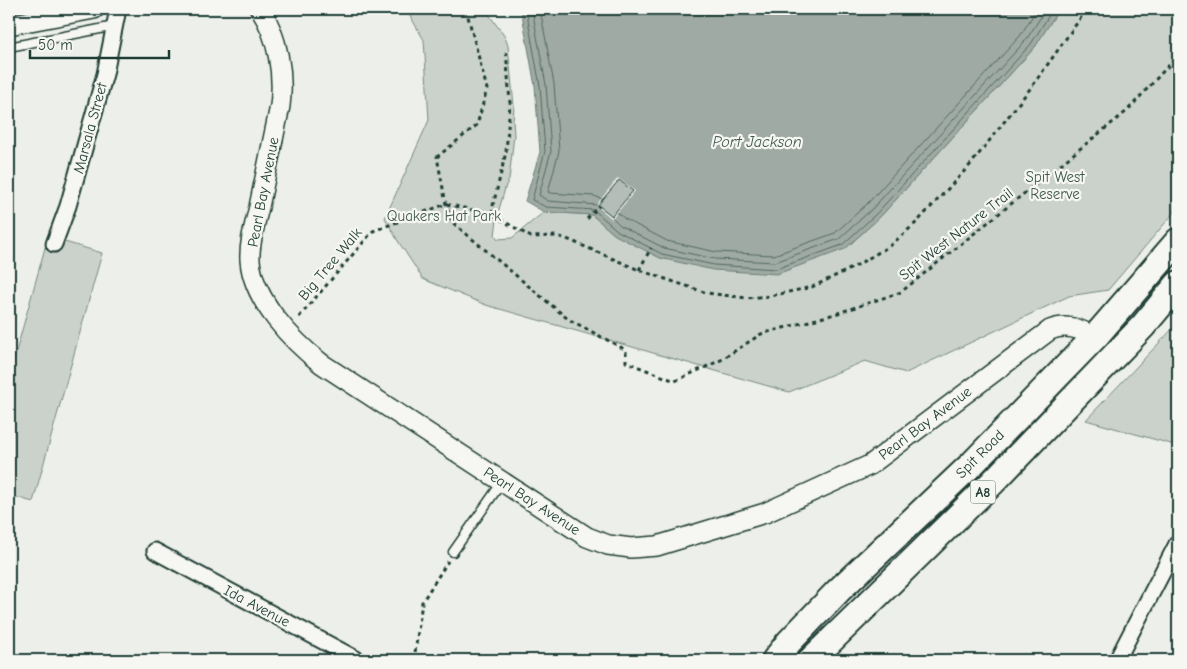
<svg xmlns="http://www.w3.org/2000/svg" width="1187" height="669" viewBox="0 0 1187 669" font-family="'Comic Neue',sans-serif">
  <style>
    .green { fill: #cbd2cc; stroke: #758880 }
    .water { fill: #9faaa4; stroke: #6c7e77 }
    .pier { fill: #edefea }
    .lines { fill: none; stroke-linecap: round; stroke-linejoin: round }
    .shore { stroke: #526961; stroke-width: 1 }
    .building { fill: #b4bdb8; stroke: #1f3d34 }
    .service-casing { stroke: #1f3d34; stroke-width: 11 }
    .minor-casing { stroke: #1f3d34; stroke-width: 19 }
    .tertiary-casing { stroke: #1f3d34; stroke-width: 22 }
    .trunk-casing { stroke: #1f3d34; stroke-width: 29 }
    .path { stroke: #1f3d34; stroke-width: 3; stroke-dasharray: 4 4; stroke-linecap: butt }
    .service { stroke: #f6f6f2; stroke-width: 8 }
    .minor { stroke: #f6f6f2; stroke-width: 15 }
    .tertiary { stroke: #f6f6f2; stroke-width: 19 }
    .trunk { stroke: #f6f6f2; stroke-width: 25 }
    .labels { text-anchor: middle; stroke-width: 4.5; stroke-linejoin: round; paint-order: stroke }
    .shield { fill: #f6f6f2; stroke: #60746d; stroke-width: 1 }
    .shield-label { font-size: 14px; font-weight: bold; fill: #1f3d34 }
    .street-label { font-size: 15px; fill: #1f3d34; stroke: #f6f6f2 }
    .park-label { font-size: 15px; fill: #415b52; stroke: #f6f6f2 }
    .water-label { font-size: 16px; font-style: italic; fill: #3f5850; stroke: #f6f6f2 }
  </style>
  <rect width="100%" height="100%" fill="#edefea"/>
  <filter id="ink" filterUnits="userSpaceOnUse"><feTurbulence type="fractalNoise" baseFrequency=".02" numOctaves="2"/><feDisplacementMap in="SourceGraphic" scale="10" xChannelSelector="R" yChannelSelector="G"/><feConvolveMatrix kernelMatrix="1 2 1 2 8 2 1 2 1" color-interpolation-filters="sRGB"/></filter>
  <g filter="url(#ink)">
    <g class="green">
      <polygon points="406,9 485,9 505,37 508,46 514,106 513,121 514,135 509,180 506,185 498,213 495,235 498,239 512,238 544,212 592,215 615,235 845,249 880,217 1035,47 1059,9 1178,9 1178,208 1108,290 1069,296 906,373 865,361 789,392 486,305 423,279 398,241 385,218 429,120 424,40"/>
      <polygon points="48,237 102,253 33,502 9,495 9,377"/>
      <polygon points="1178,323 1178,446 1086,420"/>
    </g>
    <polygon class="water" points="521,9 1059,9 1035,47 880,217 845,249 777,274 713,270 660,258 615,235 592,215 544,212 525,201 540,152 535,86"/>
    <polygon class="pier" points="618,178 635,191 612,219 596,205"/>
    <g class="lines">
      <g class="shore">
        <polyline points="526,9 540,86 545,151 532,200 546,207 594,210 618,231 662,254 714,265 776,269 842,245 876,214 1031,44 1053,9"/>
        <polyline points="532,9 546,85 551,151 539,195 548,201 597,205"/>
        <polyline points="540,9 554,84 559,151 548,192 550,193 594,196 602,199"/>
        <polyline points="617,212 625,219 667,241 716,252 774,255 835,233 867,204 1020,36 1037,9"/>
        <polyline points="612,217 621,226 664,248 715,259 775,262 839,239 872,209 1026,40 1046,9"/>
      </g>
    </g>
    <polygon class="building" points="619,180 633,191 612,216 598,205"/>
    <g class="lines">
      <defs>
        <g id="service">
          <polyline points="9,47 115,26"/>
          <polyline points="453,552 502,482"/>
        </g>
        <g id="minor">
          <polyline points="54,244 68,206 105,74 118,9"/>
          <polyline points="155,551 358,660"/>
          <polyline points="1117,660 1178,542"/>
        </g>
        <g id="tertiary">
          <path d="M 260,9 C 278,36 284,74 280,106 C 273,140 266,173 259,207 C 255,224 249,243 250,260 C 253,300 292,341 322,364 L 587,537 L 608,545 L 631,548 L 657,546 L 765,513 L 870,465 L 1050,330 C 1066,323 1080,329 1095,337"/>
          <polyline points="9,25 94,9"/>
        </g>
        <g id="trunk">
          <polyline points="775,660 789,642 838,591 973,463 1095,337 1178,241"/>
          <polyline points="811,660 992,483 1143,326 1178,284"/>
        </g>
      </defs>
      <use href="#service" class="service-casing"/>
      <use href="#minor" class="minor-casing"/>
      <use href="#tertiary" class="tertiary-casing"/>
      <use href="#trunk" class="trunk-casing"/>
      <g class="path">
        <polyline points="466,9 487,89 477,125 437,157 446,204 452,222 568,319 626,350 626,362 675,381 721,360 761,334 835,314 901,292 1127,111 1178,55"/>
        <polyline points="491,214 506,152 510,103 506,49"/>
        <polyline points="587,219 599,206"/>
        <polyline points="639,270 651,248"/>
        <polyline points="299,317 373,231 446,204 491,214 531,237 557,236 567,239 639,270 707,293 747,298 770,296 812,287 852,268 891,245 917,222 971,164 1033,85 1087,9"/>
        <polyline points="414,660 422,602 448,561"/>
      </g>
      <use href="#service" class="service"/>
      <use href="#minor" class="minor"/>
      <use href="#tertiary" class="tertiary"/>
      <use href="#trunk" class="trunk"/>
    </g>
  </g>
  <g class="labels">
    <rect class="shield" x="970.5" y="480.5" width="25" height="23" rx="4"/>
    <g class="shield-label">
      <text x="983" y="497">A8</text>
    </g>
    <g class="street-label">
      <text transform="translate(90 128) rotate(-75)" y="5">Marsala Street</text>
      <text transform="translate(263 192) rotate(-79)" y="5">Pearl Bay Avenue</text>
      <text transform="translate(956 234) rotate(-38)" y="5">Spit West Nature Trail</text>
      <text transform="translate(330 264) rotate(-50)" y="5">Big Tree Walk</text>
      <text transform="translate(925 423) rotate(-37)" y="5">Pearl Bay Avenue</text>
      <text transform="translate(980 454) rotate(-45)" y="5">Spit Road</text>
      <text transform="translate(532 501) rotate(33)" y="5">Pearl Bay Avenue</text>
      <text transform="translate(257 606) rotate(28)" y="5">Ida Avenue</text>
    </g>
    <g class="park-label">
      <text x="1055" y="182">Spit West<tspan x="1055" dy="17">Reserve</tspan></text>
      <text x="444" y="221">Quakers Hat Park</text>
    </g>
    <g class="water-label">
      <text x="757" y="147">Port Jackson</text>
    </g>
  </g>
  <rect width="1187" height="669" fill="none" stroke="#f6f6f2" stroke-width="30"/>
  <rect x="15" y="15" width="1157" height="639" fill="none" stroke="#1f3d34" stroke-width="2" filter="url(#ink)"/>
  <path d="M30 50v8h139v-8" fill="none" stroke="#1f3d34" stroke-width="2.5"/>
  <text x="38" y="50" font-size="15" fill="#1f3d34" stroke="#f6f6f2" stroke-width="4" paint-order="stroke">50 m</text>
</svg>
